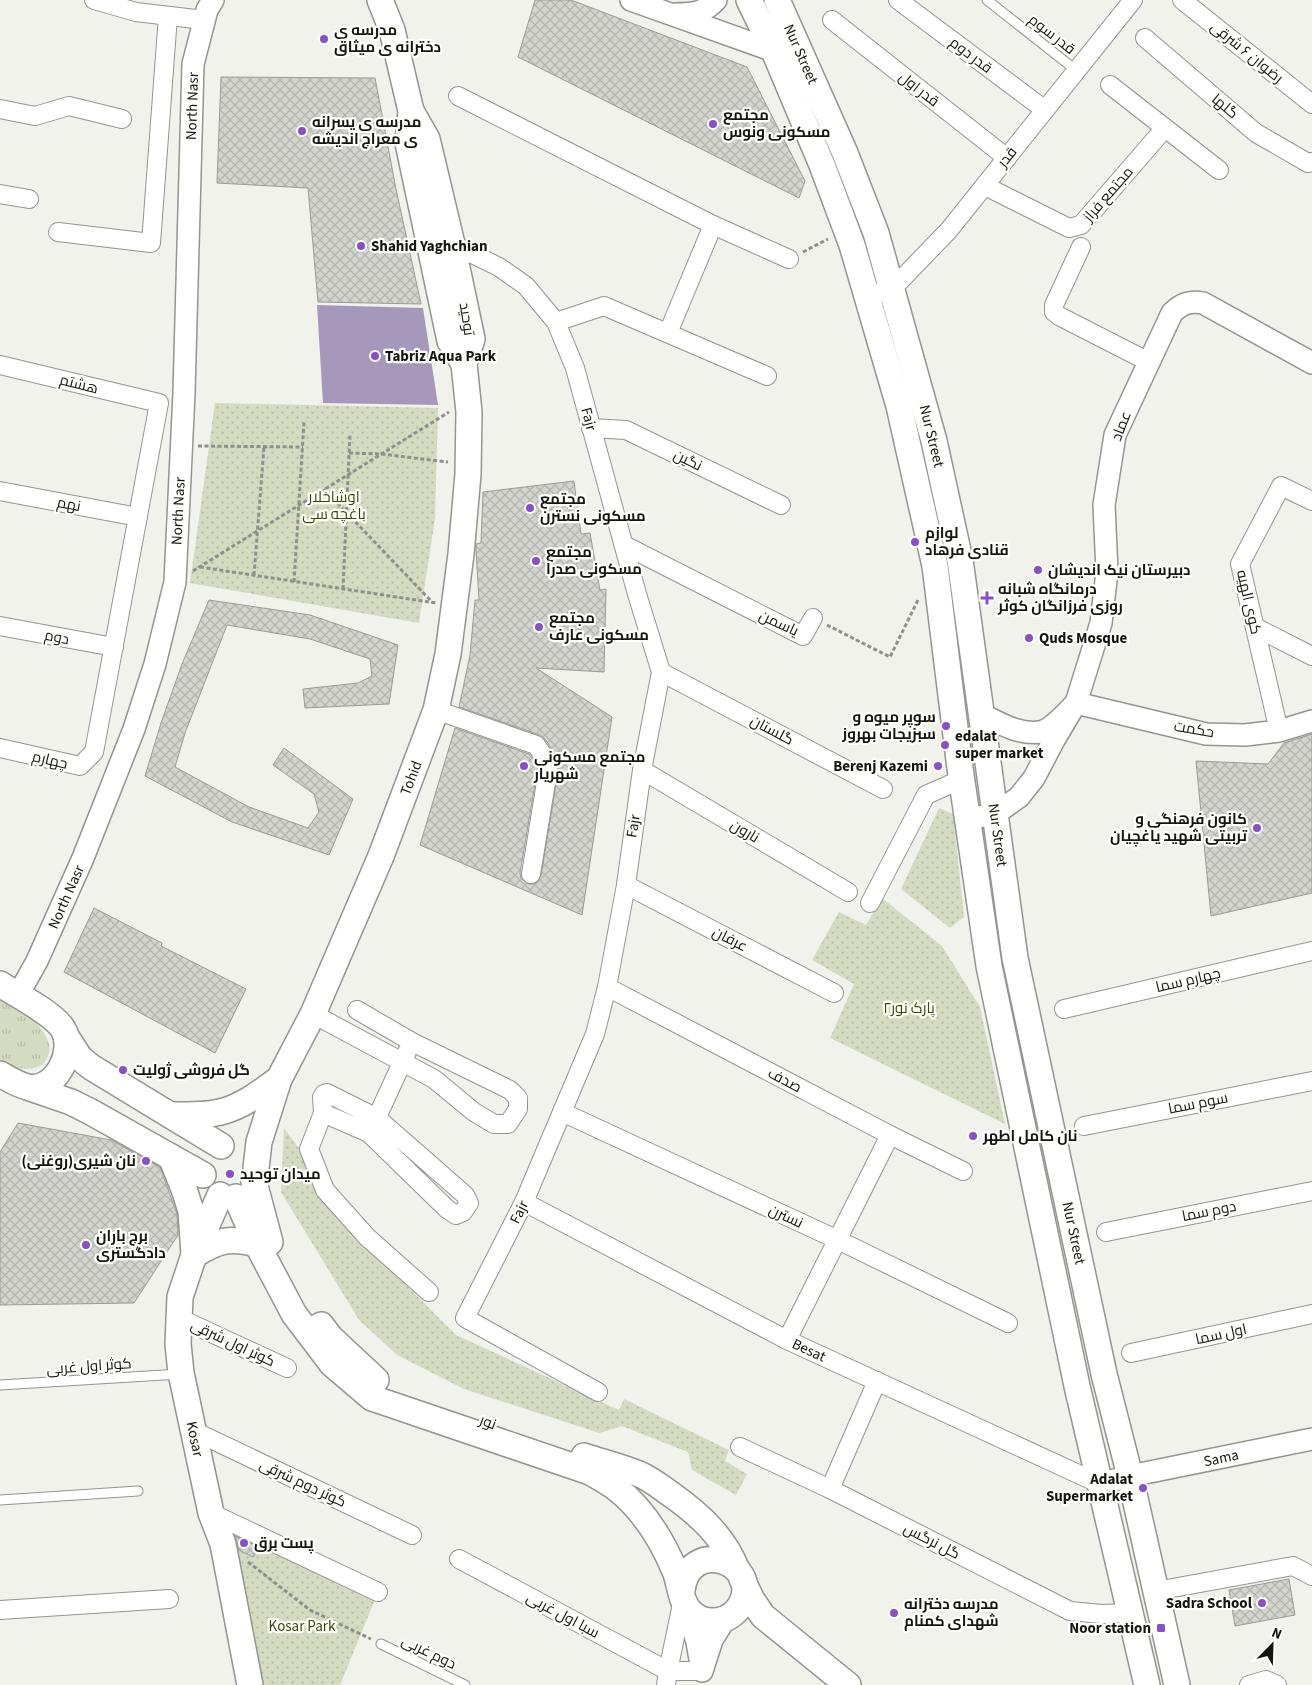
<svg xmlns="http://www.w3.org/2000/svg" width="1312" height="1685" viewBox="0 0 1312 1685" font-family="'Source Sans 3',Cairo,sans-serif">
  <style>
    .grass { fill: url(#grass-tufts) }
    .park { fill: url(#park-dots) }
    .water { fill: #a698bb }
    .building { fill: url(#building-cross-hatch); stroke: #9a9c95 }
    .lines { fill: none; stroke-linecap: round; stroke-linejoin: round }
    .service-casing { stroke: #93958f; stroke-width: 11 }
    .minor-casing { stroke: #93958f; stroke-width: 20 }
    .tertiary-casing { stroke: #93958f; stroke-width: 24 }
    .secondary-casing { stroke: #93958f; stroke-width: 28 }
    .path { stroke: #8e908b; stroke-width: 3; stroke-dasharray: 4 2.5; stroke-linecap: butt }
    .service { stroke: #fff; stroke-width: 9 }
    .minor { stroke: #fff; stroke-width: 18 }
    .tertiary { stroke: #fff; stroke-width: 21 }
    .secondary { stroke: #fff; stroke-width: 25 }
    .poi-dot { fill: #884fc6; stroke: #fefffb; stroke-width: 2 }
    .labels { text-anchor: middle; stroke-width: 4.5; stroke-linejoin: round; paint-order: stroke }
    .poi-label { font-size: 15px; font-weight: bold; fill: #141412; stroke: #fefffb; text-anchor: start }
    .street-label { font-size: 15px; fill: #141412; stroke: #fefffb }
    .park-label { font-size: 15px; fill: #3d4607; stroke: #fefffb }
  </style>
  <defs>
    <pattern id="grass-tufts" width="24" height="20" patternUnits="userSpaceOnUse" patternTransform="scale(1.25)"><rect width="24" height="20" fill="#d5dbc0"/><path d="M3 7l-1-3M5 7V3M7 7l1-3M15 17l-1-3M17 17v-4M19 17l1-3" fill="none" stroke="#b6bba4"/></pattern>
    <pattern id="park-dots" width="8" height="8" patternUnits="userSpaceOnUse" patternTransform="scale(1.25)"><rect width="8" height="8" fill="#d5dbc0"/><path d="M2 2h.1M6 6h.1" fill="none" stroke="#b6bba4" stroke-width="1.8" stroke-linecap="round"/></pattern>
    <pattern id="building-cross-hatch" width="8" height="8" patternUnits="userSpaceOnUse" patternTransform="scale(1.25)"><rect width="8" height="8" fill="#d2d4cd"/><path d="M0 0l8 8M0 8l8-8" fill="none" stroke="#b3b5af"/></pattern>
  </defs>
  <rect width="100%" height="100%" fill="#f0f2eb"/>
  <path class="grass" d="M 0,995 C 17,1007 40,1020 48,1041 C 50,1045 50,1052 48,1056 C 41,1076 14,1068 0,1062 Z"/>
  <g class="park">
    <polygon points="215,403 438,408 435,519 419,623 190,583"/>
    <polygon points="939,808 953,814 964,917 950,928 901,889"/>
    <polygon points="882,898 942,946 980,1007 1005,1124 830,1038 854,984 812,960 839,912 866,925"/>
    <polygon points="284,1128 303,1154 337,1216 456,1335 619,1410 624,1399 729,1450 725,1461 747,1474 736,1495 692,1470 688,1452 622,1426 599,1433 464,1389 397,1355 359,1320 281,1192"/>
    <polygon points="234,1529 376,1597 340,1685 252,1685 227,1546"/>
  </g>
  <polygon class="water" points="317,305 423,308 438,405 323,403"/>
  <g class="building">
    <polygon points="535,0 571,0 747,67 805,181 799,198 518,57"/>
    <polygon points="221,77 375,78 396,189 421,304 318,302 308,188 217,183"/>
    <polygon points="574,481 581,534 590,533 600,590 606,589 604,672 536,668 612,717 582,915 420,845 455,728 529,754 538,766 520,873 521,878 529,884 535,884 541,876 559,766 558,758 545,739 540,735 459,707 470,655 475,600 479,600 476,550 476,544 481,543 483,492"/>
    <polygon points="209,600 310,615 398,645 389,704 305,708 303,689 358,683 372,676 370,659 310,639 227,625 185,733 175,767 249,807 308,828 319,812 314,794 273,765 284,748 353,799 329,855 232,822 145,776 161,723 182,664"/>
    <polygon points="1312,734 1312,893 1211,916 1196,761 1268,764 1284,743"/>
    <polygon points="94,908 162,943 161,946 246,989 215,1053 64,972"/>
    <polygon points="18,1123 111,1140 160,1167 177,1214 178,1235 134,1303 0,1305 0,1152"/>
    <polygon points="235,1536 259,1547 253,1557 239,1550"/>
    <polygon points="1289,1579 1295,1615 1235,1626 1229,1590"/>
  </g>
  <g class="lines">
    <defs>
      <g id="service">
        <polyline points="987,0 1077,71"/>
        <polyline points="0,1385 180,1374"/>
        <polyline points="0,1500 138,1491"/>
        <polyline points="381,1644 465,1685"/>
      </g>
      <g id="minor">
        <polyline points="94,0 136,12 204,20"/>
        <polyline points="898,0 1045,110"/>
        <polyline points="1182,0 1312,104"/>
        <polyline points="832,20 1007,158"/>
        <polyline points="1145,38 1256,133 1308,163 1312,162"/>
        <polyline points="1110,85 1219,170"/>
        <polyline points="458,96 713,225 789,259"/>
        <polyline points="0,109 35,116 69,106 122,119"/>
        <polyline points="985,186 1069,228 1081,225 1165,128"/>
        <polyline points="0,194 29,199"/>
        <polyline points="58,232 151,243 168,16"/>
        <polyline points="446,245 452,244 499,267 526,286 556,322 575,368 637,594 661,672 642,770 626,885 607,987 595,1034 524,1202 465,1318 598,1392"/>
        <polyline points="1081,247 1054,305 1054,312 1059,316 1149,362"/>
        <polyline points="867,297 893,288 949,230 1133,0"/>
        <polyline points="556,322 604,306 767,376"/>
        <polyline points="668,333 713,225"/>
        <polyline points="0,365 159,403 94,752 80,766 0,748"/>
        <polyline points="591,428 626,430 781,505"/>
        <polyline points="0,491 138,517"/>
        <polyline points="624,545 803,636 813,618"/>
        <polyline points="0,626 114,647"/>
        <polyline points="1255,627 1312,656"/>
        <polyline points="661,672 883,789"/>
        <polyline points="436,710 536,745 549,764 531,874"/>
        <polyline points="1279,731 1240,564 1281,486 1312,501"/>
        <polyline points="642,770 848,892"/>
        <polyline points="626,885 834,993"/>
        <polyline points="870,903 926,795 962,779"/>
        <polyline points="607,987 890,1135 963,1171"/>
        <polyline points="1064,1009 1312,951"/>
        <polyline points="313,1014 434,1079 474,1112 494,1124 508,1124 518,1109 518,1098 510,1090 412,1042 357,1010"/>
        <polygon points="327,1093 377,1118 465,1195 469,1203 463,1212 456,1215 447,1209 369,1133 323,1113 322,1097 324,1094"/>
        <polyline points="562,1112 838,1240 1008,1323"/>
        <polyline points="323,1113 309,1149 325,1190 367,1237 429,1292"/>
        <polyline points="1084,1126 1312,1081"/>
        <polyline points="372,1128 407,1052"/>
        <polyline points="524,1202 787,1340 1100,1484"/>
        <polyline points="1106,1232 1312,1191"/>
        <polyline points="179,1318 287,1368"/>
        <polyline points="787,1340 890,1135"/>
        <polyline points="1131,1353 1312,1314"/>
        <polyline points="194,1431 412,1535"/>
        <polyline points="740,1447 830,1489 1070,1611 1102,1614 1130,1613"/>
        <polyline points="830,1489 877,1381"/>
        <polyline points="211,1513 378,1592"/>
        <polyline points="459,1559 668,1671 683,1599"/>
        <polyline points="1156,1591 1293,1566 1312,1576"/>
        <polyline points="0,1610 169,1599"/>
        <polyline points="666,1685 668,1671 702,1671"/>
        <polyline points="1249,1685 1266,1680 1277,1685"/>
      </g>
      <g id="tertiary">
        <polyline points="631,0 774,51"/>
        <path d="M 675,14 C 692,14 705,13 716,0"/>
        <path d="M 1312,363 L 1203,303 C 1190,301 1182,303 1172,313 L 1115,435 L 1104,505 L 1107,572 L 1101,623 L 1076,703 L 1206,734 L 1245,735 L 1279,731 L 1312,721"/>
        <path d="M 968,819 L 995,814 L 1019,797 L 1034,778 L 1054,740 L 1076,703 C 1067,712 1052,730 1040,732 C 1018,735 1000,723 981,714"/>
        <polyline points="18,995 37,961 83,858 134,729 155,664 175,582 184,393 193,64 207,10 213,0"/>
        <polyline points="1100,1484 1130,1476 1312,1439"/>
        <polyline points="686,1605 697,1642 702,1671 712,1640 725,1619"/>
      </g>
      <g id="secondary">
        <polyline points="749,0 774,51 822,165 852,245 899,406 935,566 960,768 989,966 1077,1386 1147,1685"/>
        <polyline points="777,0 845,153 876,233 934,441 960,560 1015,958 1104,1374 1130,1476 1177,1685"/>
        <polyline points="411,111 408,143 450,341 464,364"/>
        <path d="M 0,984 C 17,995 53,1013 63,1029 C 76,1051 56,1092 28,1087 C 18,1085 9,1079 0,1074"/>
        <polyline points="67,1038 80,1058 91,1067 221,1146"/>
        <polyline points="30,1088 71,1102 91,1112 203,1175"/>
        <path d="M 170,1115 C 188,1115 207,1116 224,1111 C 245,1105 262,1091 279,1079"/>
        <path d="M 171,1157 L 184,1189 L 191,1211 L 194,1255 C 219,1240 229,1237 257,1244"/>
        <polyline points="256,1168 259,1142 279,1079 313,1014 381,856 436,710 448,654 461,554 468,474 469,412 464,364 472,339 452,244 427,139 411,111 392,30 380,0"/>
        <polyline points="254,1182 270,1242"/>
        <polyline points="220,1195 194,1255 180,1297 178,1344 181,1373 211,1513 223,1544 250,1685"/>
        <path d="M 236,1197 L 257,1244 L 294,1314 L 332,1364 L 372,1398 L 590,1472 C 599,1477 608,1482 616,1488 C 643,1509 662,1540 675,1571 C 680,1583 680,1600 689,1610 C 704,1628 733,1623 742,1602 C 760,1561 689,1537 682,1590"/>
        <polyline points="321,1325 331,1338 376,1380"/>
        <path d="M 584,1456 C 602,1462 622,1467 639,1474 C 651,1479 662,1488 672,1495 C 700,1515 724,1537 737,1570"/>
        <polyline points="742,1579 752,1600 763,1616 848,1685"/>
      </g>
    </defs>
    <use href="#service" class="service-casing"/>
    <use href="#minor" class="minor-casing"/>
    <use href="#tertiary" class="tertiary-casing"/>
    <use href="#secondary" class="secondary-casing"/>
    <g class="path">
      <polyline points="803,252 828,239"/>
      <polyline points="198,446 303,447"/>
      <polyline points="349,453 381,454 448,462"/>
      <polyline points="324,489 433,603"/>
      <polyline points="200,567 436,603"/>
      <polyline points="193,571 449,412"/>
      <polyline points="254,575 264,447"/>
      <polyline points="294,582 304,422"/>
      <polyline points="343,589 350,434"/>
      <polyline points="827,625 890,657 918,600"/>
      <polyline points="248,1562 310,1610 371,1639"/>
    </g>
    <use href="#service" class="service"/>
    <use href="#minor" class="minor"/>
    <use href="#tertiary" class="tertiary"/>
    <use href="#secondary" class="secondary"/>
  </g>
  <g class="poi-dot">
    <circle cx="324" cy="39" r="5"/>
    <circle cx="713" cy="124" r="5"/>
    <circle cx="302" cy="131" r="5"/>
    <circle cx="361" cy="246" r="5"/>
    <circle cx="375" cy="356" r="5"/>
    <circle cx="530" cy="508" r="5"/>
    <circle cx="915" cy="542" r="5"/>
    <circle cx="536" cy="561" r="5"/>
    <circle cx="1038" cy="570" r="5"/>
    <path d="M984.5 590.5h5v5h5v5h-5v5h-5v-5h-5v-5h5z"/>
    <circle cx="539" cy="627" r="5"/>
    <circle cx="1029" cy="638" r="5"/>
    <circle cx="946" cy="726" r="5"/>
    <circle cx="945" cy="745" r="5"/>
    <circle cx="524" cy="766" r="5"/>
    <circle cx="938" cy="766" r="5"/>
    <circle cx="1257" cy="828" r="5"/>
    <circle cx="123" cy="1070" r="5"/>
    <circle cx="973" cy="1136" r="5"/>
    <circle cx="146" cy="1161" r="5"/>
    <circle cx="230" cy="1174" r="5"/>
    <circle cx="86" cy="1245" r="5"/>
    <circle cx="1143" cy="1488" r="5"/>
    <circle cx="244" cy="1543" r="5"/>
    <circle cx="1262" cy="1603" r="5"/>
    <circle cx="894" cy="1613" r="5"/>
    <rect x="1156" y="1623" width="10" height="10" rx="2.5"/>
  </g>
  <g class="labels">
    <g class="poi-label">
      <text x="334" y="35">مدرسه ی<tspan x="334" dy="17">دخترانه ی میثاق</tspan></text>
      <text x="723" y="120">مجتمع<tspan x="723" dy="17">مسکونی ونوس</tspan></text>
      <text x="312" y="127">مدرسه ی پسرانه<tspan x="312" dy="17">ی معراج اندیشه</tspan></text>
      <text x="371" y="251">Shahid Yaghchian</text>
      <text x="385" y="361">Tabriz Aqua Park</text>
      <text x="540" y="504">مجتمع<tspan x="540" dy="17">مسکونی نسترن</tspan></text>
      <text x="925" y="538">لوازم<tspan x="925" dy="17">قنادی فرهاد</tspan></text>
      <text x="546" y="557">مجتمع<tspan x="546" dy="17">مسکونی صدرا</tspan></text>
      <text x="1048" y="575">دبیرستان نیک اندیشان</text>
      <text x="998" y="594">درمانگاه شبانه<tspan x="998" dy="17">روزی فرزانگان کوثر</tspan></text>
      <text x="549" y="623">مجتمع<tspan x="549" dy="17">مسکونی عارف</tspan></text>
      <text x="1039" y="643">Quds Mosque</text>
      <text x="936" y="722" text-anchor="end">سوپر میوه و<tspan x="936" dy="17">سبزیجات بهروز</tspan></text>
      <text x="955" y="741">edalat<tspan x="955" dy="17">super market</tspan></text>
      <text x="534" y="762">مجتمع مسکونی<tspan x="534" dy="17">شهریار</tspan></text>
      <text x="928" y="771" text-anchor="end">Berenj Kazemi</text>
      <text x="1247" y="824" text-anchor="end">کانون فرهنگی و<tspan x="1247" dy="17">تربیتی شهید یاغچیان</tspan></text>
      <text x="133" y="1075">گل فروشی ژولیت</text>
      <text x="983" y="1141">نان کامل اطهر</text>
      <text x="136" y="1166" text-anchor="end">نان شیری(روغنی)</text>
      <text x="240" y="1179">میدان توحید</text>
      <text x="96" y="1241">برج باران<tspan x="96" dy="17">دادگستری</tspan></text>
      <text x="1133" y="1484" text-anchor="end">Adalat<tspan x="1133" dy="17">Supermarket</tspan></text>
      <text x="254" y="1548">پست برق</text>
      <text x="1252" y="1608" text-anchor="end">Sadra School</text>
      <text x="904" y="1609">مدرسه دخترانه<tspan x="904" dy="17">شهدای کمنام</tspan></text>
      <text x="1151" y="1633" text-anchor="end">Noor station</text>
    </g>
    <g class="street-label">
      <text transform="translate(1052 34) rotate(38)" y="5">قدر سوم</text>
      <text transform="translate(1247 52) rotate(39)" y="5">رضوان ۶ شرقی</text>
      <text transform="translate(801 54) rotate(66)" y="5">Nur Street</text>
      <text transform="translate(971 55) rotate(37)" y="5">قدر دوم</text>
      <text transform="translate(919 89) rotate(38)" y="5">قدر اول</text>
      <text transform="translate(192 106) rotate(-88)" y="5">North Nasr</text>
      <text transform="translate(1225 106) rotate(40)" y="5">گلها</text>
      <text transform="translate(1007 157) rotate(-51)" y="5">قدر</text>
      <text transform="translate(1108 194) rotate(-49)" y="5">مجتمع فراز</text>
      <text transform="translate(467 319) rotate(81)" y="5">توحید</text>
      <text transform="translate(79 384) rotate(14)" y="5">هشتم</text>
      <text transform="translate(589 419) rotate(75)" y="5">Fajr</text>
      <text transform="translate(1121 426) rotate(-69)" y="5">عماد</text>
      <text transform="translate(932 436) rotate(76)" y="5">Nur Street</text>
      <text transform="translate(688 460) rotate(26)" y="5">نگین</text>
      <text transform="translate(69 504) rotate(11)" y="5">نهم</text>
      <text transform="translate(178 511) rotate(-87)" y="5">North Nasr</text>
      <text transform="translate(1249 602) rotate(77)" y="5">کوی الهیه</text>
      <text transform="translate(779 623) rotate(25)" y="5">یاسمن</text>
      <text transform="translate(57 637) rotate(11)" y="5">دوم</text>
      <text transform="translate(1194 729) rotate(10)" y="5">حکمت</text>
      <text transform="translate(772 730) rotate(28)" y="5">گلستان</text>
      <text transform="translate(50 760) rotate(13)" y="5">چهارم</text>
      <text transform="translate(411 778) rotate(-69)" y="5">Tohid</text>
      <text transform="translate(633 826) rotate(-81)" y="5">Fajr</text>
      <text transform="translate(745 831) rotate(31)" y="5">نارون</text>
      <text transform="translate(998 835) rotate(82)" y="5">Nur Street</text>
      <text transform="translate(66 897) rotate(-66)" y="5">North Nasr</text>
      <text transform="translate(730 939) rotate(27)" y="5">عرفان</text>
      <text transform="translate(1188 980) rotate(-13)" y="5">چهارم سما</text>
      <text transform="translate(785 1080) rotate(28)" y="5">صدف</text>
      <text transform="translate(1198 1103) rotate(-11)" y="5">سوم سما</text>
      <text transform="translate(1209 1211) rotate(-11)" y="5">دوم سما</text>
      <text transform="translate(519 1212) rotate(-64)" y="5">Fajr</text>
      <text transform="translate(786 1216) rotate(25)" y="5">نسترن</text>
      <text transform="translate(1074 1233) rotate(78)" y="5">Nur Street</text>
      <text transform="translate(1221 1334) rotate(-12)" y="5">اول سما</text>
      <text transform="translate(233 1343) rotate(25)" y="5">کوثر اول شرقی</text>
      <text transform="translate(809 1350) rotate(25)" y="5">Besat</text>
      <text transform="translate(89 1366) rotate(-4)" y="5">کوثر اول غربی</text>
      <text transform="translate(488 1422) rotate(20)" y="5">نور</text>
      <text transform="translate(195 1439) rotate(78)" y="5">Kosar</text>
      <text transform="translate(1221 1458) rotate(-12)" y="5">Sama</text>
      <text transform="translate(303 1483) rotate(25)" y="5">کوثر دوم شرقی</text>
      <text transform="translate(932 1541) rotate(27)" y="5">گل نرگس</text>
      <text transform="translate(563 1615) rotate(28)" y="5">سبا اول غربی</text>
      <text transform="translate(429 1652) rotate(26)" y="5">دوم غربی</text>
    </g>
    <g class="park-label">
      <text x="334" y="502">اوشاخلار<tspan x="334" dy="17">باغچه سی</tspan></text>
      <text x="909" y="1013">پارک نور۲</text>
      <text x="302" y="1631">Kosar Park</text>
    </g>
  </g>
  <g transform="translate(1272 1645) rotate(23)" stroke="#fefffb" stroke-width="4" paint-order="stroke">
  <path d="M0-4L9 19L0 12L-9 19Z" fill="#141412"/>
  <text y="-8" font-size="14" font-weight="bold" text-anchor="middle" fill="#141412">N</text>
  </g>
</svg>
